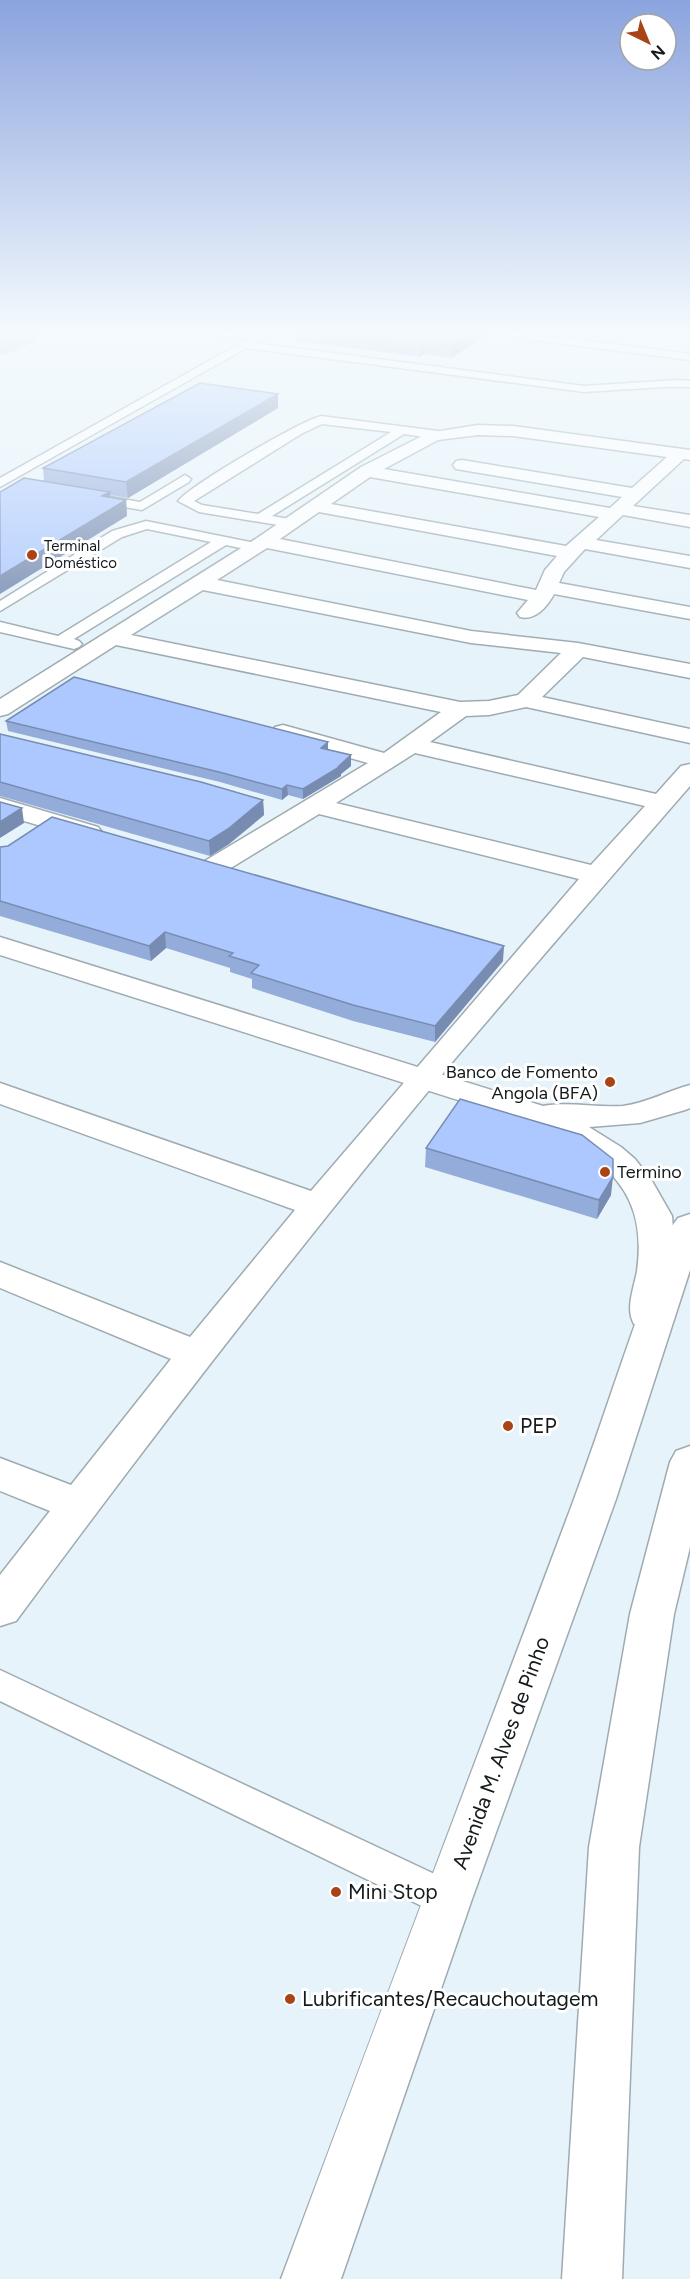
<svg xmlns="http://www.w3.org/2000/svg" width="690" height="2279" viewBox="0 0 690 2279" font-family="Figtree,sans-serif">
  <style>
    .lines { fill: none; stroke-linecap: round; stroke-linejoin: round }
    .taxiway { fill: #aab5ba; fill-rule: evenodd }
    .lane-casing { stroke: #9fabb1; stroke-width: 3 }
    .street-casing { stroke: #9fabb1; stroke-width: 3 }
    .secondary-casing { stroke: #9fabb1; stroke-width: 3 }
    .primary-casing { stroke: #9fabb1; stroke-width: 3 }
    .lane { fill: #fff; fill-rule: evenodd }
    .street { fill: #fff; fill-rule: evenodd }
    .secondary { fill: #fff; fill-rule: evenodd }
    .primary { fill: #fff; fill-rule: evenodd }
    .wall { fill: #94acda }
    .shaded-wall { fill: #788cb2 }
    .building { fill: #acc8fe; stroke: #788cb2; stroke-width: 1.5 }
    .poi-dot { fill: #a94416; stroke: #fff; stroke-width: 2 }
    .labels { text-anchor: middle; stroke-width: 6; stroke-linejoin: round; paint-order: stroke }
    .far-poi-label { font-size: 15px; fill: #151a1c; stroke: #fff; text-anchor: start }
    .poi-label { font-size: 18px; fill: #151a1c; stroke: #fff; text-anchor: end }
    .near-poi-label { font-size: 21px; fill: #151a1c; stroke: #fff; text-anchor: start }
    .near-street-label { font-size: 21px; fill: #151a1c; stroke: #fff }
  </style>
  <rect width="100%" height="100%" fill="#e6f3fa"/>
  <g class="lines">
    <path class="taxiway" d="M 0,330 L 44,330 C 34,345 17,351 0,355 Z"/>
    <defs>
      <g id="lane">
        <polygon points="196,330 257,334 263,330 276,330 255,343 584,386 677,380 690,381 690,387 663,387 584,392 246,348 0,487 0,478 248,339 201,333"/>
        <polygon points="502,330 690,354 690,360 517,338"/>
        <path d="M 321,416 L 438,431 L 444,435 L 438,439 L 404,434 L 272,516 L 295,520 L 297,523 L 295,526 L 290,527 L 199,512 L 178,501 C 194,483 297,423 321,416 ZM 322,424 L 391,432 L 258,514 L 202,505 L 194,501 L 301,434 Z"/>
        <polygon points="185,475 191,479 189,482 142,510 94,502 87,498 94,494 140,502"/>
        <polygon points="146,521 255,543 262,547 255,551 226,545 74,639 79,641 82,644 79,647 74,649 0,632 0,622 58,636 211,542 147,529 122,537 0,611 0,601 112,531"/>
        <polygon points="0,1670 460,1886 465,1899 460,1912 447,1917 434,1912 0,1701"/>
      </g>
      <g id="street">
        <path d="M 478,425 L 513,426 L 690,450 L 690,460 L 684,459 L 633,506 L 690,515 L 690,527 L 623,515 L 596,540 L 690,556 L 690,568 L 585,549 L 564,572 L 559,583 L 690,607 L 690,619 L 554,594 C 547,607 535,621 520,617 L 517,613 L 528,600 L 267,548 L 217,580 L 471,631 L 578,643 L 690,664 L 690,678 L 583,657 L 542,697 L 690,729 L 690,743 L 526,707 L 489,715 L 466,716 L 430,742 L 656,794 L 681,766 L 690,764 L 690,786 C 611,877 532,968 454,1060 C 302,1243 157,1430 16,1621 L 0,1626 L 0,1575 L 50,1511 L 0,1491 L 0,1458 L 71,1485 L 171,1359 L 0,1288 L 0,1262 L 190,1337 L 295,1210 L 0,1104 L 0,1083 L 311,1191 L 579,879 L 319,814 L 221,874 L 212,876 L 203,874 L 199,868 L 203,862 L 368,763 L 275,737 L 271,732 L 275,727 L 283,725 L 384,753 L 441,712 L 116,645 L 8,714 L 0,716 L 0,699 L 257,538 L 361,467 L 428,433 ZM 478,435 L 513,436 L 667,457 L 632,488 L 462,460 L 456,461 L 453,465 L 456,469 L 462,470 L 622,497 L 610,508 L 384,469 L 438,440 ZM 370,477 L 599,517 L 566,546 L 331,504 ZM 319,512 L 557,556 L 545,570 L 536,590 L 280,539 ZM 203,590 L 471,643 L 561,653 L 518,695 L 489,701 L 460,702 L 131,635 ZM 415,753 L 645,806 L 591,865 L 336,803 Z"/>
        <polygon points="0,798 98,827 102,832 98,837 89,840 0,814"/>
      </g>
      <path id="secondary" d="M 0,937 L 543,1106 C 565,1101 598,1108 623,1106 C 647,1103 667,1091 690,1085 L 690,1108 L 685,1110 L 640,1123 L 589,1127 L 621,1147 L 635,1159 L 652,1181 L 672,1216 L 674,1243 L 673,1267 L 666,1315 L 660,1324 L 647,1328 L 634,1324 C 625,1309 634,1288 637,1271 C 650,1177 589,1151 515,1118 L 0,955 Z"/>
      <g id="primary">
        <path d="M 690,1214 L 690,1270 L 616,1499 L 472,1899 L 341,2279 L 281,2279 C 377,2019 476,1761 573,1502 C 607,1410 635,1316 672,1226 L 678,1218 Z"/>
        <polygon points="690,1446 690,1547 674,1614 639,1847 622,2279 562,2279 589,1847 630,1614 670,1462 676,1451"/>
      </g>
    </defs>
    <use href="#lane" class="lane-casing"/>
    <use href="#street" class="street-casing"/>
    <use href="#secondary" class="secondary-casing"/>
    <use href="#primary" class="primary-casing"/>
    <use href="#lane" class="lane"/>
    <use href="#street" class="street"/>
    <use href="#secondary" class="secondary"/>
    <use href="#primary" class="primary"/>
  </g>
  <g class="wall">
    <polygon points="297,330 492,330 452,358 424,354 420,357 297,341"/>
    <polygon points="278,408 128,498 110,495 110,498 126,500 127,516 44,481 43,468"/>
    <polygon points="6,721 328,742 328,749 351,766 341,774 341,776 303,799 288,795 282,800 220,782 8,731"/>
    <polygon points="0,734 263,800 264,815 229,844 210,856 0,796"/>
    <polygon points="0,847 503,961 435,1042 353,1021 252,988 252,979 230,972 230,968 166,948 151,961 0,916"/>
    <polygon points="426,1148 611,1195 597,1219 425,1167"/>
  </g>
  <g class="shaded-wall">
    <polygon points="475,330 492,330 452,358 453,345"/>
    <polygon points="424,342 424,354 420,357 421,344"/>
    <polygon points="278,394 278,408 128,498 126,482"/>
    <polygon points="110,492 111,507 102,496"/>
    <polygon points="126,500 127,516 0,594 0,576"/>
    <polygon points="328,742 328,752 321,748"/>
    <polygon points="351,755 351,766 341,774 341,776 303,799 303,789 339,766"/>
    <polygon points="287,785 288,795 282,800 282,789"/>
    <polygon points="263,800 264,815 229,844 210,856 209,841"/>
    <polygon points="22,808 24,823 0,838 0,822"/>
    <polygon points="165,932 166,948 151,961 149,946"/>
    <polygon points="504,946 503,961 435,1042 435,1026"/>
    <polygon points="613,1177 611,1195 597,1219 599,1200"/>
  </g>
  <g class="building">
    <polygon points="308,330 475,330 453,345 424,342 421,344"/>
    <polygon points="200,383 278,394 126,482 43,468"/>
    <polygon points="24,478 110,492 102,496 126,500 0,576 0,492"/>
    <polygon points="74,677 324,741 328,742 321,748 351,755 339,766 341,766 303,789 287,785 282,789 219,772 6,721"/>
    <polygon points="0,734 201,782 263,800 228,829 209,841 0,782"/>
    <polygon points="0,802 22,808 0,822"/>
    <polygon points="52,817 504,946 435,1026 353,1005 251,973 259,965 229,956 233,953 165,932 149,946 0,901 0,847 8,846"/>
    <polygon points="460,1099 582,1135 613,1159 613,1177 599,1200 426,1148"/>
  </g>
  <linearGradient id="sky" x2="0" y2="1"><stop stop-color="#8ba4de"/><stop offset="0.51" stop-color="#f4fafd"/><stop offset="1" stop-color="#f4fafd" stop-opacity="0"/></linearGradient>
  <rect width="690" height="650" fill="url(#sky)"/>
  <g class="poi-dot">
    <circle cx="32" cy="555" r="6"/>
    <circle cx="610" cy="1082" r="6"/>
    <circle cx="605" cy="1172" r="6"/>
    <circle cx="508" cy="1426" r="6"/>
    <circle cx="336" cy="1892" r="6"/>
    <circle cx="290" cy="1999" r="6"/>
  </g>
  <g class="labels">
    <g class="far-poi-label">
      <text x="44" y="551">Terminal<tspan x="44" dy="17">Doméstico</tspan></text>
    </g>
    <g class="poi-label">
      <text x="598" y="1078">Banco de Fomento<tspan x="598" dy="21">Angola (BFA)</tspan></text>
      <text x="617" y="1178" text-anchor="start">Termino</text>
    </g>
    <g class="near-poi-label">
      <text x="520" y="1433">PEP</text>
      <text x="348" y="1899">Mini Stop</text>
      <text x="302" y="2006">Lubrificantes/Recauchoutagem</text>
    </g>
    <g class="near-street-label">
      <text transform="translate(501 1753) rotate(-70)" y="7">Avenida M. Alves de Pinho</text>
    </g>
  </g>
  <g transform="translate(648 42) rotate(137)"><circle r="28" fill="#ffffff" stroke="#a1a3a4" stroke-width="1.5"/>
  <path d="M0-4.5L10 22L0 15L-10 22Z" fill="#a94416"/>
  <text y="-9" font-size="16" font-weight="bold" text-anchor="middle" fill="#151a1c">N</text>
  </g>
</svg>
